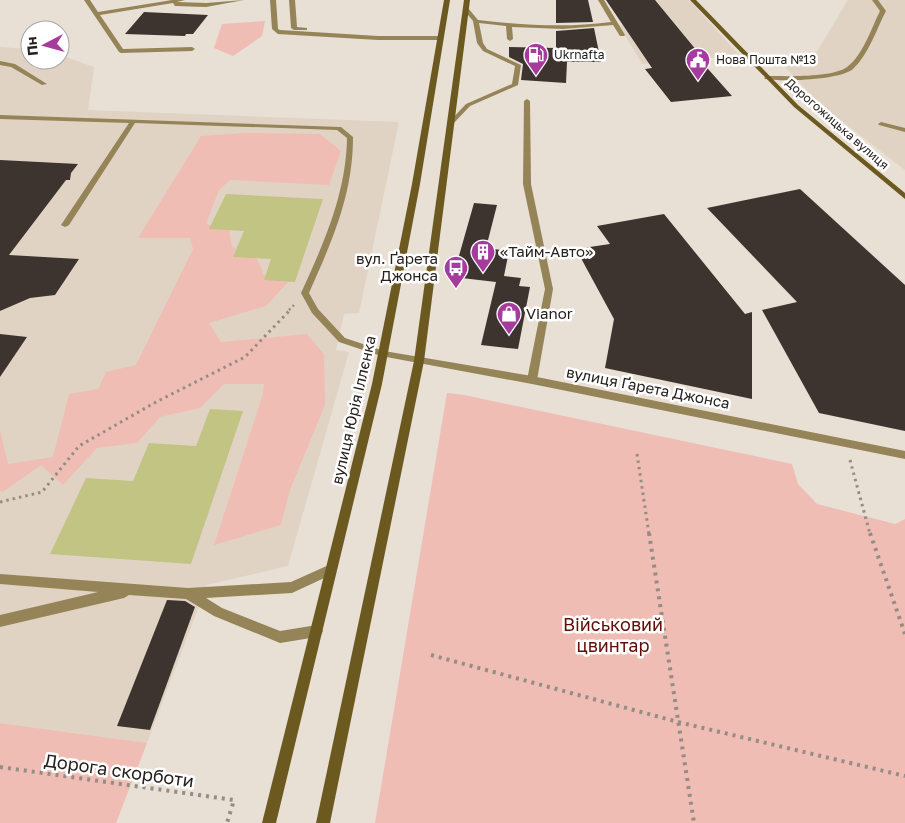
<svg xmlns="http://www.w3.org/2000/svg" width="905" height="823" viewBox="0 0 905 823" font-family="'Golos Text',sans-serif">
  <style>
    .built { fill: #e1d3c4 }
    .green { fill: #efbdb3 }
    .water { fill: #c2c483 }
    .building { fill: #3d342f }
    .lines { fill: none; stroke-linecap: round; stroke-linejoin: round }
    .path-far2 { stroke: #948d86; stroke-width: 2.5; stroke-dasharray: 2 3; stroke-linecap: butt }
    .path-far1 { stroke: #948d86; stroke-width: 3; stroke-dasharray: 2.5 4; stroke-linecap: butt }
    .path { stroke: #948d86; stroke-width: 4; stroke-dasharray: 3 5; stroke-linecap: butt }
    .lane { fill: #958457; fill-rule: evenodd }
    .street { fill: #958457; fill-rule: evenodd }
    .secondary { fill: #6c591f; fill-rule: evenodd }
    .labels { text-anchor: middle; stroke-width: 5; stroke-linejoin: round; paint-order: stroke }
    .far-poi-label { font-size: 12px; fill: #25211e; stroke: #fff; text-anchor: start }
    .far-street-label { font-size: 12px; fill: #25211e; stroke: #fff }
    .poi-label { font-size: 15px; fill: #25211e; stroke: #fff; text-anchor: start }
    .street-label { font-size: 15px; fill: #25211e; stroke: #fff }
    .near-park-label { font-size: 18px; fill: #610e06; stroke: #fff }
    .near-street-label { font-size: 18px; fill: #25211e; stroke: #fff }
  </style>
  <rect width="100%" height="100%" fill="#e8dfd5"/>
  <g class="built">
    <polygon points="612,0 689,0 739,55 642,64 619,25 626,24"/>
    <polygon points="848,0 905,0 905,170 820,104 782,64 810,63"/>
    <polygon points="0,47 30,49 30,60 60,60 60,55 94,67 88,110 399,122 359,313 344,314 336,350 349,352 288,566 207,585 147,743 0,723"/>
  </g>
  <g class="green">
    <polygon points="265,21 262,36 233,56 214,48 222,24"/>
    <polygon points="247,133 320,134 341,151 329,185 230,180 219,190 206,224 229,229 232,247 256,257 264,275 289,281 266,306 209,323 221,342 307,334 324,354 325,405 290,490 281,525 214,545 263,394 264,384 224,384 200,408 160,417 137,443 97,448 63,485 41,465 3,492 0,491 0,430 8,464 53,457 69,394 98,389 106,372 136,365 193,249 190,238 138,238 201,136"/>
    <polygon points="447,393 464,395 792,464 798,484 817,504 895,524 905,519 905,823 375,823"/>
    <polygon points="0,723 147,743 116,823 0,823"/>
  </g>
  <g class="water">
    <polygon points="226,194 323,199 295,282 264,280 271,259 233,257 244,231 209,229"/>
    <polygon points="210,409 243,411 191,564 50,554 86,478 133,481 149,443 196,446"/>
  </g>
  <g class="building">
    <polygon points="556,0 588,0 593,22 556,23"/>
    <polygon points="606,0 655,0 697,51 693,52 732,96 671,102 645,69 652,68"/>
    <polygon points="144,12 208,15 193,34 186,34 185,36 125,34"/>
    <polygon points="594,28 601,62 567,62 566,83 521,80 523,64 509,57 509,47 556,48 556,31"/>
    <polygon points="0,160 78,164 71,173 70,180 66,180 9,255 79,259 55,295 30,298 0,311"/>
    <polygon points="800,189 905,285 905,431 819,413 762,310 797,302 707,208"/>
    <polygon points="474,203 497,205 486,248 509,251 504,276 521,278 519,286 530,287 518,349 481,345 496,282 453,277"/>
    <polygon points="664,214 745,314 752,312 752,399 605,368 614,319 576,249 610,244 597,226"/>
    <polygon points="0,334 27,337 0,377"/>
    <polygon points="167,600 185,601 195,607 150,730 117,726"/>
  </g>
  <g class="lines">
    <polyline class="path-far2" points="289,310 294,305"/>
    <g class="path-far1">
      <polyline points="637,454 649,534"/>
      <polyline points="850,460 870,534"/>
      <polyline points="0,502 42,492 79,446 156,402 245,357 291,309"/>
    </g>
    <g class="path">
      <polyline points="649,533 694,823"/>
      <polyline points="870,533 905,634"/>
      <polyline points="431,655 678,722 905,776"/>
      <polyline points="0,767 234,800 227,823"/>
    </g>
    <g class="lane">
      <polygon points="84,0 90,0 98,12 172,0 185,0 177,2 206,3 244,0 206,7 175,6 173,3 100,15 123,49 192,47 195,49 192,51 121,53 119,52"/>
      <polygon points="270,0 276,0 278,29 280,30 378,36 440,36 443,38 440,40 378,40 278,34 272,29"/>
      <polygon points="289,0 295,0 297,27 307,28 307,30 294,30 291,28"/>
      <path d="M 598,0 L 604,0 L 625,35 L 624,36 L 620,36 L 613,25 L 563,29 L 512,27 L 513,39 L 510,41 L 507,39 L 506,26 L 479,23 L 483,43 L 487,49 L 521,65 L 518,85 L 470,106 L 452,125 L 448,125 L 448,123 L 466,104 L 512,84 L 515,66 L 483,51 L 477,43 L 473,21 L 463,9 L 464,8 L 468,8 L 478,20 C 522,25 566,28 611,22 Z"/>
      <path d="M 872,0 L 878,0 L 886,11 C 876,30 869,54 853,69 C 840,80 783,82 765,79 L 764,78 L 767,76 C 786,76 832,78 847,67 C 863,55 871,29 880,11 Z"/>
      <polygon points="0,61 15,64 47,84 42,85 11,67 0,65"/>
      <polygon points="527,99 530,101 531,184 553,289 537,380 532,384 527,380 545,289 523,184 524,101"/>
      <path d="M 0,115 L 341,127 L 353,137 C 353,195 332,241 309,293 L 318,309 L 345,338 L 387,352 L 389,354 L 387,356 L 384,357 L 339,342 L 312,313 L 301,293 C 324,243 346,194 347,138 L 337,130 L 135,123 L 69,225 L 65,227 L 61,225 L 129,123 L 0,119 Z"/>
      <polygon points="881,122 905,128 905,132 879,125 878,124"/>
      <polygon points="331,564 335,565 337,569 335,573 292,593 206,598 222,608 280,631 317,625 321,627 323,631 321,635 317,637 280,643 214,616 186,599 129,595 124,598 0,627 0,615 98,592 0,584 0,574 188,588 291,582"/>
    </g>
    <polygon class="street" points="384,351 532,376 905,451 905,459 532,384 381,356 379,354 381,352"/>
    <g class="secondary">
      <polygon points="444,0 450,0 420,184 382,384 276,823 262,823 372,384 412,184"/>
      <polygon points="464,0 470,0 424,361 330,823 316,823 414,361"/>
      <polygon points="690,0 696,0 798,105 905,193 905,199 794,107"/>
    </g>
  </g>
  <defs>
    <symbol id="fuel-pin" viewBox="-11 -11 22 30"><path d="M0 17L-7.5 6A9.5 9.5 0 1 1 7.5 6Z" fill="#a53b9d" stroke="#fff"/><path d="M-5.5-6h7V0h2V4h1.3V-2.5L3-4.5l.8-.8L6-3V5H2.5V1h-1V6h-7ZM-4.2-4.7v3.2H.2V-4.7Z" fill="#fff"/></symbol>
    <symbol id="civic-pin" viewBox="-11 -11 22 30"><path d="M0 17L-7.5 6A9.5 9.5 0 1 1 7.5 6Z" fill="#a53b9d" stroke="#fff"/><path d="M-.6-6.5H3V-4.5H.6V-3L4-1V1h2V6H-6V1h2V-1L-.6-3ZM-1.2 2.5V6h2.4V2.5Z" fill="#fff"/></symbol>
    <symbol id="building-pin" viewBox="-11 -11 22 30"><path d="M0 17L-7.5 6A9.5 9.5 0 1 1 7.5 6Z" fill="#a53b9d" stroke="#fff"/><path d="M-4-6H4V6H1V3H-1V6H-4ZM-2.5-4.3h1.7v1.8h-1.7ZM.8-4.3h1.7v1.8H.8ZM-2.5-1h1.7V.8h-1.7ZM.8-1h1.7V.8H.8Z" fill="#fff"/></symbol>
    <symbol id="bus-pin" viewBox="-11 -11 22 30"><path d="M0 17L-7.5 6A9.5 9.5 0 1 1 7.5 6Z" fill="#a53b9d" stroke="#fff"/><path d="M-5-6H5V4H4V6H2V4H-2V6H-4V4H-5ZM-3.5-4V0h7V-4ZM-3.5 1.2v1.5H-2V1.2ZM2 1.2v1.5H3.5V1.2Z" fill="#fff"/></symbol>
    <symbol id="shop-pin" viewBox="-11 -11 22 30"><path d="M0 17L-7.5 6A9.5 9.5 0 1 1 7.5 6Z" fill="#a53b9d" stroke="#fff"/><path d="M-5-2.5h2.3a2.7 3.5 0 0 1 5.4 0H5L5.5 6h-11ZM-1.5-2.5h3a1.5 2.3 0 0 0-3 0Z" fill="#fff"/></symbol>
  </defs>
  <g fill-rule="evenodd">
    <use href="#fuel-pin" x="522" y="41" width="28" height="38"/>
    <use href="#civic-pin" x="684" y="46" width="28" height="38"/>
    <use href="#building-pin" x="469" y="238" width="28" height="38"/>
    <use href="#bus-pin" x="442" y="254" width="28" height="38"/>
    <use href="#shop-pin" x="495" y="300" width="28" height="38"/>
  </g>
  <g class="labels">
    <g class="far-poi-label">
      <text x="554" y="59">Ukrnafta</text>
      <text x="716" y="64">Нова Пошта №13</text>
    </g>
    <g class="far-street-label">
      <text transform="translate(837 124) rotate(41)" y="4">Дорогожицька вулиця</text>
    </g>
    <g class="poi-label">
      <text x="500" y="257">«Тайм-Авто»</text>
      <text x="438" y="264" text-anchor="end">вул. Ґарета<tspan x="438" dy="17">Джонса</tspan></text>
      <text x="526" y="319">Vianor</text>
    </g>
    <g class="street-label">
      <text transform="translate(648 388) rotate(11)" y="5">вулиця Ґарета Джонса</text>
      <text transform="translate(354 410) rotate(-77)" y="5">вулиця Юрія Іллєнка</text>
    </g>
    <g class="near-park-label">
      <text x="613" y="631">Військовий<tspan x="613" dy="21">цвинтар</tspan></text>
    </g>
    <g class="near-street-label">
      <text transform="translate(119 771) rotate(8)" y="6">Дорога скорботи</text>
    </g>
  </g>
  <g transform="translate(45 45) rotate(264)"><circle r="24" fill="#ffffff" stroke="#a8a6a5"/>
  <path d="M0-4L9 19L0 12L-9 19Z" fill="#a53b9d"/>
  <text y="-8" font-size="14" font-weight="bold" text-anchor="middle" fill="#25211e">Пн</text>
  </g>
</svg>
